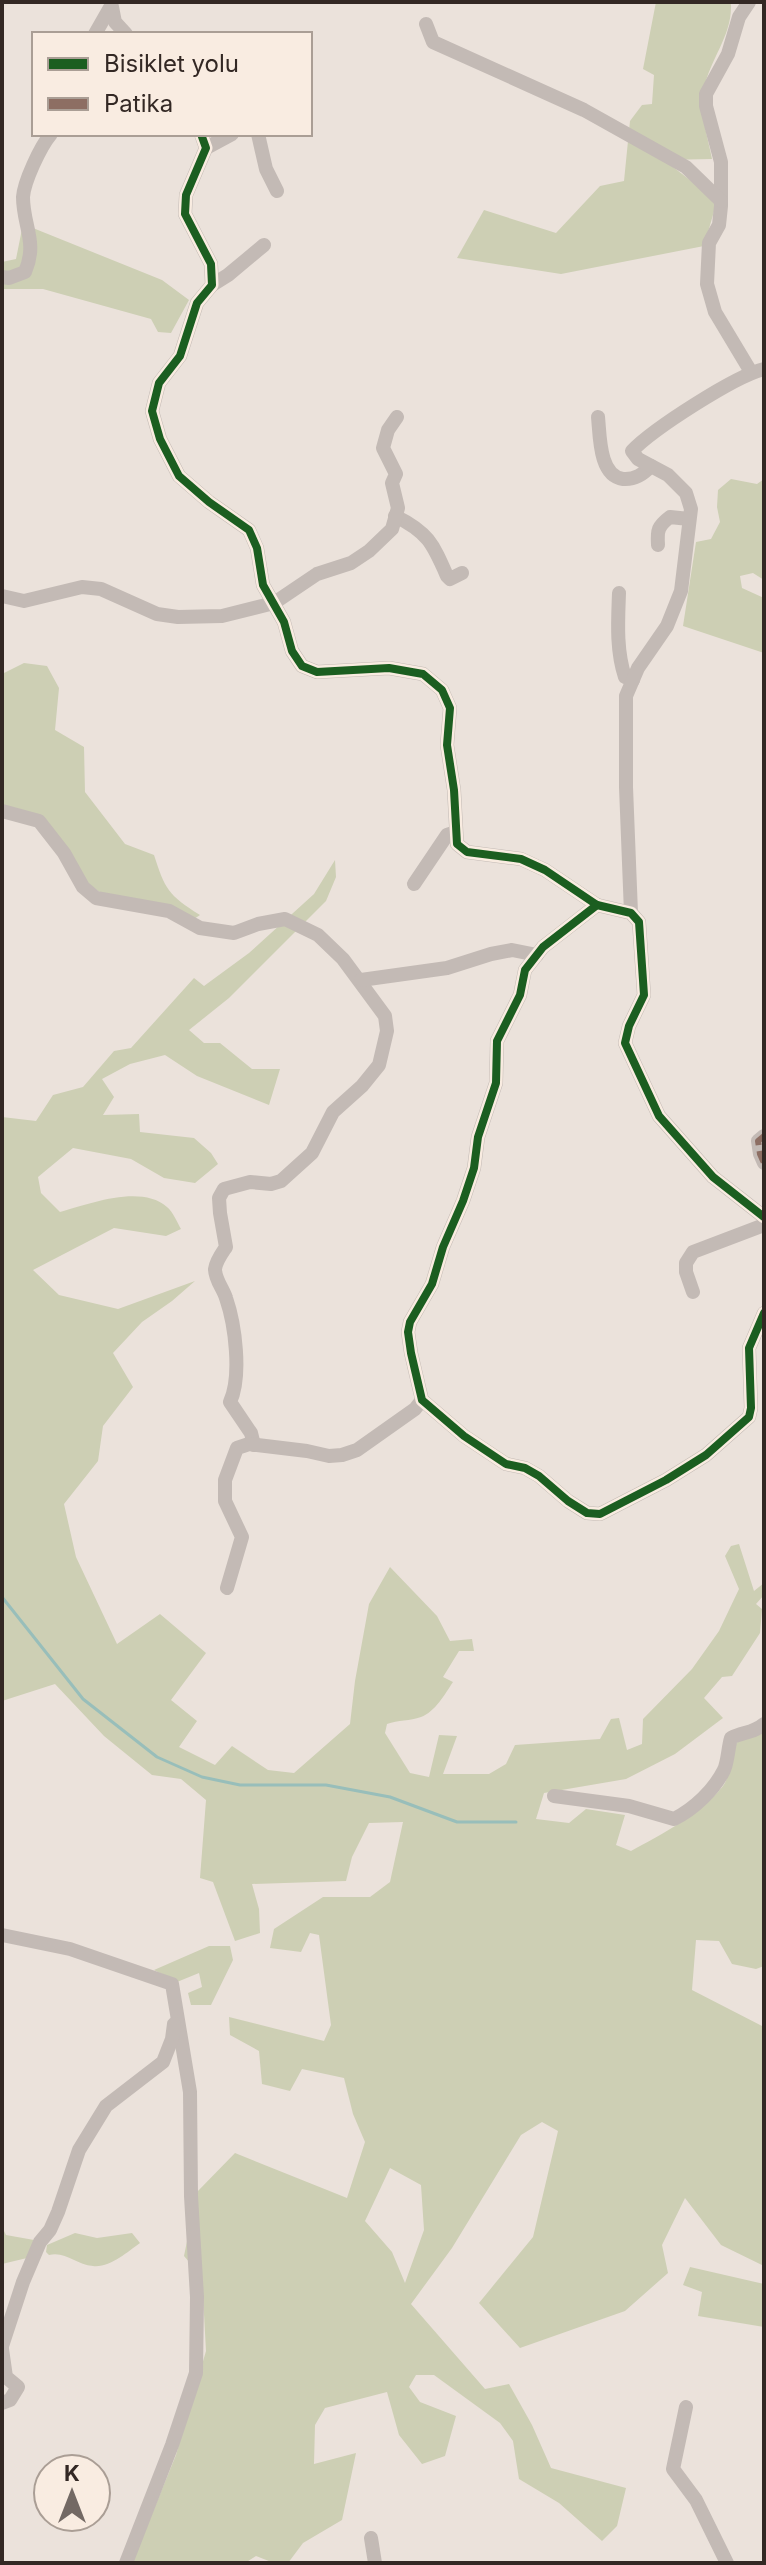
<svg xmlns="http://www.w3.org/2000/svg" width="766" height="2565" viewBox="0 0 766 2565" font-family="Inter,sans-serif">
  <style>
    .green { fill: #cdcfb4; fill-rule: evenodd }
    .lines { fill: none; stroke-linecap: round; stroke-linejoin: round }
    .stream { stroke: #98beba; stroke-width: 3 }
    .minor { stroke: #c3bab5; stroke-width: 14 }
    .quiet { stroke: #8d6e63; stroke-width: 6; stroke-dasharray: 12 6; stroke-linecap: butt }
    .cycleway-casing { stroke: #f9ece1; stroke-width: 13 }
    .cycleway { stroke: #1b5e20; stroke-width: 8 }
  </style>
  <rect width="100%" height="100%" fill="#ebe2db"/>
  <g class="green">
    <path d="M 656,2 L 730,2 L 731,5 C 732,36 710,59 704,89 C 699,111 708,138 712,159 L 664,160 L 717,201 L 704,246 L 561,274 L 457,258 L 484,210 L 556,233 L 600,186 L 624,181 L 630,121 L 642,105 L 652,104 L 654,75 L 643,69 Z"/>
    <polygon points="23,224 162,280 189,300 171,333 158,332 151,319 43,289 2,289 2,262 16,259"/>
    <polygon points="731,479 757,484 764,479 764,580 753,573 740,576 742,588 764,598 764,653 683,626 696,542 711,539 720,522 717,507 718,490"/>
    <path d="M 24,663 L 47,666 L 59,688 L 55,730 L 84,747 L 85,792 L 125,844 L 154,855 C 165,889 168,895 200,915 L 194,919 L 104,895 L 84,881 L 62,842 L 2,806 L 2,674 Z"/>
    <path d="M 335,860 L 336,877 L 326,901 L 229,998 L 189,1030 L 204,1043 L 220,1043 L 252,1069 L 280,1069 L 269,1105 L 197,1076 L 165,1055 L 130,1064 L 102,1079 L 114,1097 L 103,1115 L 139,1114 L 140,1132 L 194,1138 L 211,1153 L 218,1164 L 195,1183 L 164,1178 L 131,1159 L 73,1148 L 38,1177 L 41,1193 L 60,1212 C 89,1204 141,1184 167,1207 C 173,1212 177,1222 181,1229 L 166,1236 L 114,1228 L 33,1270 L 59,1295 L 118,1309 L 195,1281 L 172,1301 L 142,1322 L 113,1353 L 133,1387 L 103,1426 L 98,1461 L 64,1504 L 76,1557 L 117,1644 L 160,1614 L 206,1653 L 171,1700 L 197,1721 L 179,1747 L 215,1765 L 232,1746 L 268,1770 L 294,1773 L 350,1724 L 355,1681 L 369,1604 L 390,1567 L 437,1616 L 450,1641 L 472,1639 L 474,1651 L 459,1651 L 443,1677 L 453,1682 C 445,1694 435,1712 421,1717 C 410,1721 398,1720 387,1724 L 385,1733 L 410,1773 L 429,1777 L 439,1735 L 457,1736 L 443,1774 L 489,1774 L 506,1764 L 515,1745 L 600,1739 L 611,1719 L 619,1718 L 627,1750 L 642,1744 L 643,1719 L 692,1669 L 719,1631 L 739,1589 L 725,1556 L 731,1546 L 739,1544 L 754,1591 L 764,1583 L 764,1595 L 756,1604 L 762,1609 L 760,1633 L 732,1676 L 722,1677 L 704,1698 L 723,1718 L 675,1754 L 626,1779 L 544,1793 L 536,1819 L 569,1823 L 586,1809 L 625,1815 L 616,1845 L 631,1851 C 662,1834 700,1815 723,1786 C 732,1774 729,1746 740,1740 C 747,1736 757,1736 764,1733 L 764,1966 L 756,1969 L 732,1964 L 719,1941 L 696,1940 L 692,1990 L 764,2027 L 764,2266 L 721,2245 L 685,2198 L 662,2245 L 668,2273 L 625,2311 L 520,2348 L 479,2303 L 533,2237 L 558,2131 L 542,2122 L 521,2135 L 452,2248 L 411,2304 L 485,2389 L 509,2384 L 532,2425 L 551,2468 L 626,2488 L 617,2526 L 602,2541 L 559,2503 L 519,2479 L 513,2441 L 500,2423 L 434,2375 L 416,2375 L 409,2387 L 420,2402 L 456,2416 L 445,2456 L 422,2464 L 399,2435 L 387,2392 L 325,2408 L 315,2425 L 314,2464 L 356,2453 L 342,2520 L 303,2543 L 288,2563 L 274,2563 L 256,2556 L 245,2563 L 132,2563 L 176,2455 L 206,2351 L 202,2277 L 184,2256 L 197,2192 L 235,2153 L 347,2198 L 365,2142 L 353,2114 L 344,2078 L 302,2069 L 290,2091 L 262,2084 L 259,2051 L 230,2035 L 229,2017 L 324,2041 L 331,2025 L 319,1935 L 310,1933 L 301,1952 L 270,1948 L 274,1929 L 323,1897 L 370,1897 L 390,1882 L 403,1822 L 369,1823 L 352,1857 L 346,1881 L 252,1884 L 259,1909 L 260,1933 L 235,1941 L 213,1882 L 200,1878 L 206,1800 L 181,1779 L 152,1775 L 104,1736 L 55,1684 L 2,1701 L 2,1117 L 36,1121 L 53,1095 L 83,1087 L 114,1051 L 131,1048 L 194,978 L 204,986 L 249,953 L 314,894 ZM 390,2168 L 421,2185 L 424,2230 L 405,2283 L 392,2252 L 365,2221 Z"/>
    <polygon points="209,1946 230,1946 233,1960 211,2005 191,2005 188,1993 202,1987 199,1973 177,1982 154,1970"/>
    <polygon points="2,2227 6,2235 34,2240 27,2258 2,2264"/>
    <path d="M 75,2233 L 97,2238 L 132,2233 L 140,2243 C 127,2252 110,2268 93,2266 C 76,2265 66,2251 49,2255 L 46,2252 L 47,2245 Z"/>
    <polygon points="690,2267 764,2284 764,2327 698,2316 702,2292 683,2285"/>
  </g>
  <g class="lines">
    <polyline class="stream" points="2,1597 83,1699 157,1757 202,1777 240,1785 326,1785 390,1797 457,1822 516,1822"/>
    <g class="minor">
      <polyline points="111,2 115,22 126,34"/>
      <polyline points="749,2 739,17 728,54 706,94 706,106 721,162 721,206 719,225 709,243 707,284 715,312 751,372"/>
      <polyline points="426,24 433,42 584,110 686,167 721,201"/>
      <polyline points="95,34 111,6"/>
      <polyline points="201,134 206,148 186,195 185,214 211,264 212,285 197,303 180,356 159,383 152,411 160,439 179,476 209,502 249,530 257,548 263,585 284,622 292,651 302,666 317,672 389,668 423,674 442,690 450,708 447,745 454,790 457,844 467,852 521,859 545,870 597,905 631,913 639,922 644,995 629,1026 625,1043 659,1116 713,1177 764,1217"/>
      <polyline points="258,134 266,169 277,191"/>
      <polyline points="206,148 232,134"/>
      <path d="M 2,277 L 9,278 L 25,272 C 38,242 23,226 23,197 C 24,182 40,147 51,134"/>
      <polyline points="212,285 228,275 264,245"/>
      <path d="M 598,417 C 600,436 599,476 623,479 C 635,480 643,474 651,466"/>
      <path d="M 395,516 C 428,532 433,544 447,576 L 450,579 L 462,573"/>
      <path d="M 658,545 C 657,530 658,526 670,517 L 689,519"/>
      <path d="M 619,593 C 618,621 616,650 625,677 L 633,680"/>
      <polyline points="2,596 24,601 82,587 101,589 157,614 178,617 222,616 274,603 317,574 351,563 369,551 392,529 398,508 392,483 396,474 383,448 388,430 397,417"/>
      <path d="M 2,811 L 39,821 L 64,853 L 83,887 L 96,898 L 169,911 L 200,928 L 234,933 L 258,924 L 285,919 L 318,935 L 343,959 L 385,1016 L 387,1031 L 379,1065 L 362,1086 L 333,1112 L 312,1153 L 281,1181 L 271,1184 L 250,1182 L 224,1189 L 219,1198 L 220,1213 L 226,1247 C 222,1253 216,1261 215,1269 C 215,1280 223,1288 226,1298 C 235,1324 242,1376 230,1402 L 251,1433 L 254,1445"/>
      <polyline points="414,884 447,835 456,832"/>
      <polyline points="597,905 543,947 525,970 520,995 497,1041 496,1083 478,1137 474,1168 463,1201 443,1247 432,1284 410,1322 408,1332 411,1353 422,1400 464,1436 506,1464 525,1468 539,1476 568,1501 587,1513 600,1514 666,1480 706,1455 749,1417 751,1408 749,1348 764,1313"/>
      <path d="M 631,913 L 626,787 L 626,696 L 638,668 L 667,626 L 681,591 L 691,509 L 686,493 L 668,475 L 638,459 L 632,451 C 653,429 735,376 764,369"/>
      <polyline points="361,980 447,968 491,954 512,950 537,955"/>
      <polyline points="764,1136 758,1141 760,1154 764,1163"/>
      <polyline points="693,1292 686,1272 686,1263 693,1252 764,1225"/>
      <polyline points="227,1588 242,1537 225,1501 225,1480 237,1448 249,1444 307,1451 329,1456 342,1455 357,1450 415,1409 422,1400"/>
      <path d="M 554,1796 L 629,1806 L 674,1819 C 694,1809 714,1790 724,1770 C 728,1761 728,1748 731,1738 C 743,1732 754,1733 764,1724"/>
      <polyline points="2,1935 70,1949 172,1984 190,2092 191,2196 197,2297 196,2373 172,2445 126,2563"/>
      <polyline points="2,2346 23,2282 40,2242 50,2230 58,2212 79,2150 106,2106 163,2062 172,2039 174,2024"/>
      <polyline points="2,2349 6,2377 18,2387 10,2400 2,2403"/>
      <polyline points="686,2407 673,2469 696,2500 727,2563"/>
      <polyline points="371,2538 375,2563"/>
    </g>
    <polyline class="quiet" points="764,1136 758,1141 760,1154 764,1163"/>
    <defs>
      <g id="cycleway">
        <polyline points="201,134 206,148 186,195 185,214 211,264 212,285 197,303 180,356 159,383 152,411 160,439 179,476 209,502 249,530 257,548 263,585 284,622 292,651 302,666 317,672 389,668 423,674 442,690 450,708 447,745 454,790 457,844 467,852 521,859 545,870 597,905 631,913 639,922 644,995 629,1026 625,1043 659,1116 713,1177 764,1217"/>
        <polyline points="597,905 543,947 525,970 520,995 497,1041 496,1083 478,1137 474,1168 463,1201 443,1247 432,1284 410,1322 408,1332 411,1353 422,1400 464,1436 506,1464 525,1468 539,1476 568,1501 587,1513 600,1514 666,1480 706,1455 749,1417 751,1408 749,1348 764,1313"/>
      </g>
    </defs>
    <use href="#cycleway" class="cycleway-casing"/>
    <use href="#cycleway" class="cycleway"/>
  </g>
  <rect width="766" height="2565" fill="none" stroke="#332824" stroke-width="8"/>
  <rect x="32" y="32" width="280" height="104" fill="#f9ece1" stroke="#aa9e95" stroke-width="2"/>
  <rect x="48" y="58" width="40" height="12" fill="#1b5e20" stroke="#aa9e95" stroke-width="2"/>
  <text x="104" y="72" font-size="24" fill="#332824">Bisiklet yolu</text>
  <rect x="48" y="98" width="40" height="12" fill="#8d6e63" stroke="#aa9e95" stroke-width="2"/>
  <text x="104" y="112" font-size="24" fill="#332824">Patika</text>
  <g transform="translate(72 2493)"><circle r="38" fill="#f9ece1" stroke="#aa9e95" stroke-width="2"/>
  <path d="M0-6L14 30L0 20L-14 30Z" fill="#736964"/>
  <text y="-12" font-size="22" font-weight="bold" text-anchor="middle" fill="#332824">K</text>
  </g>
</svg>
